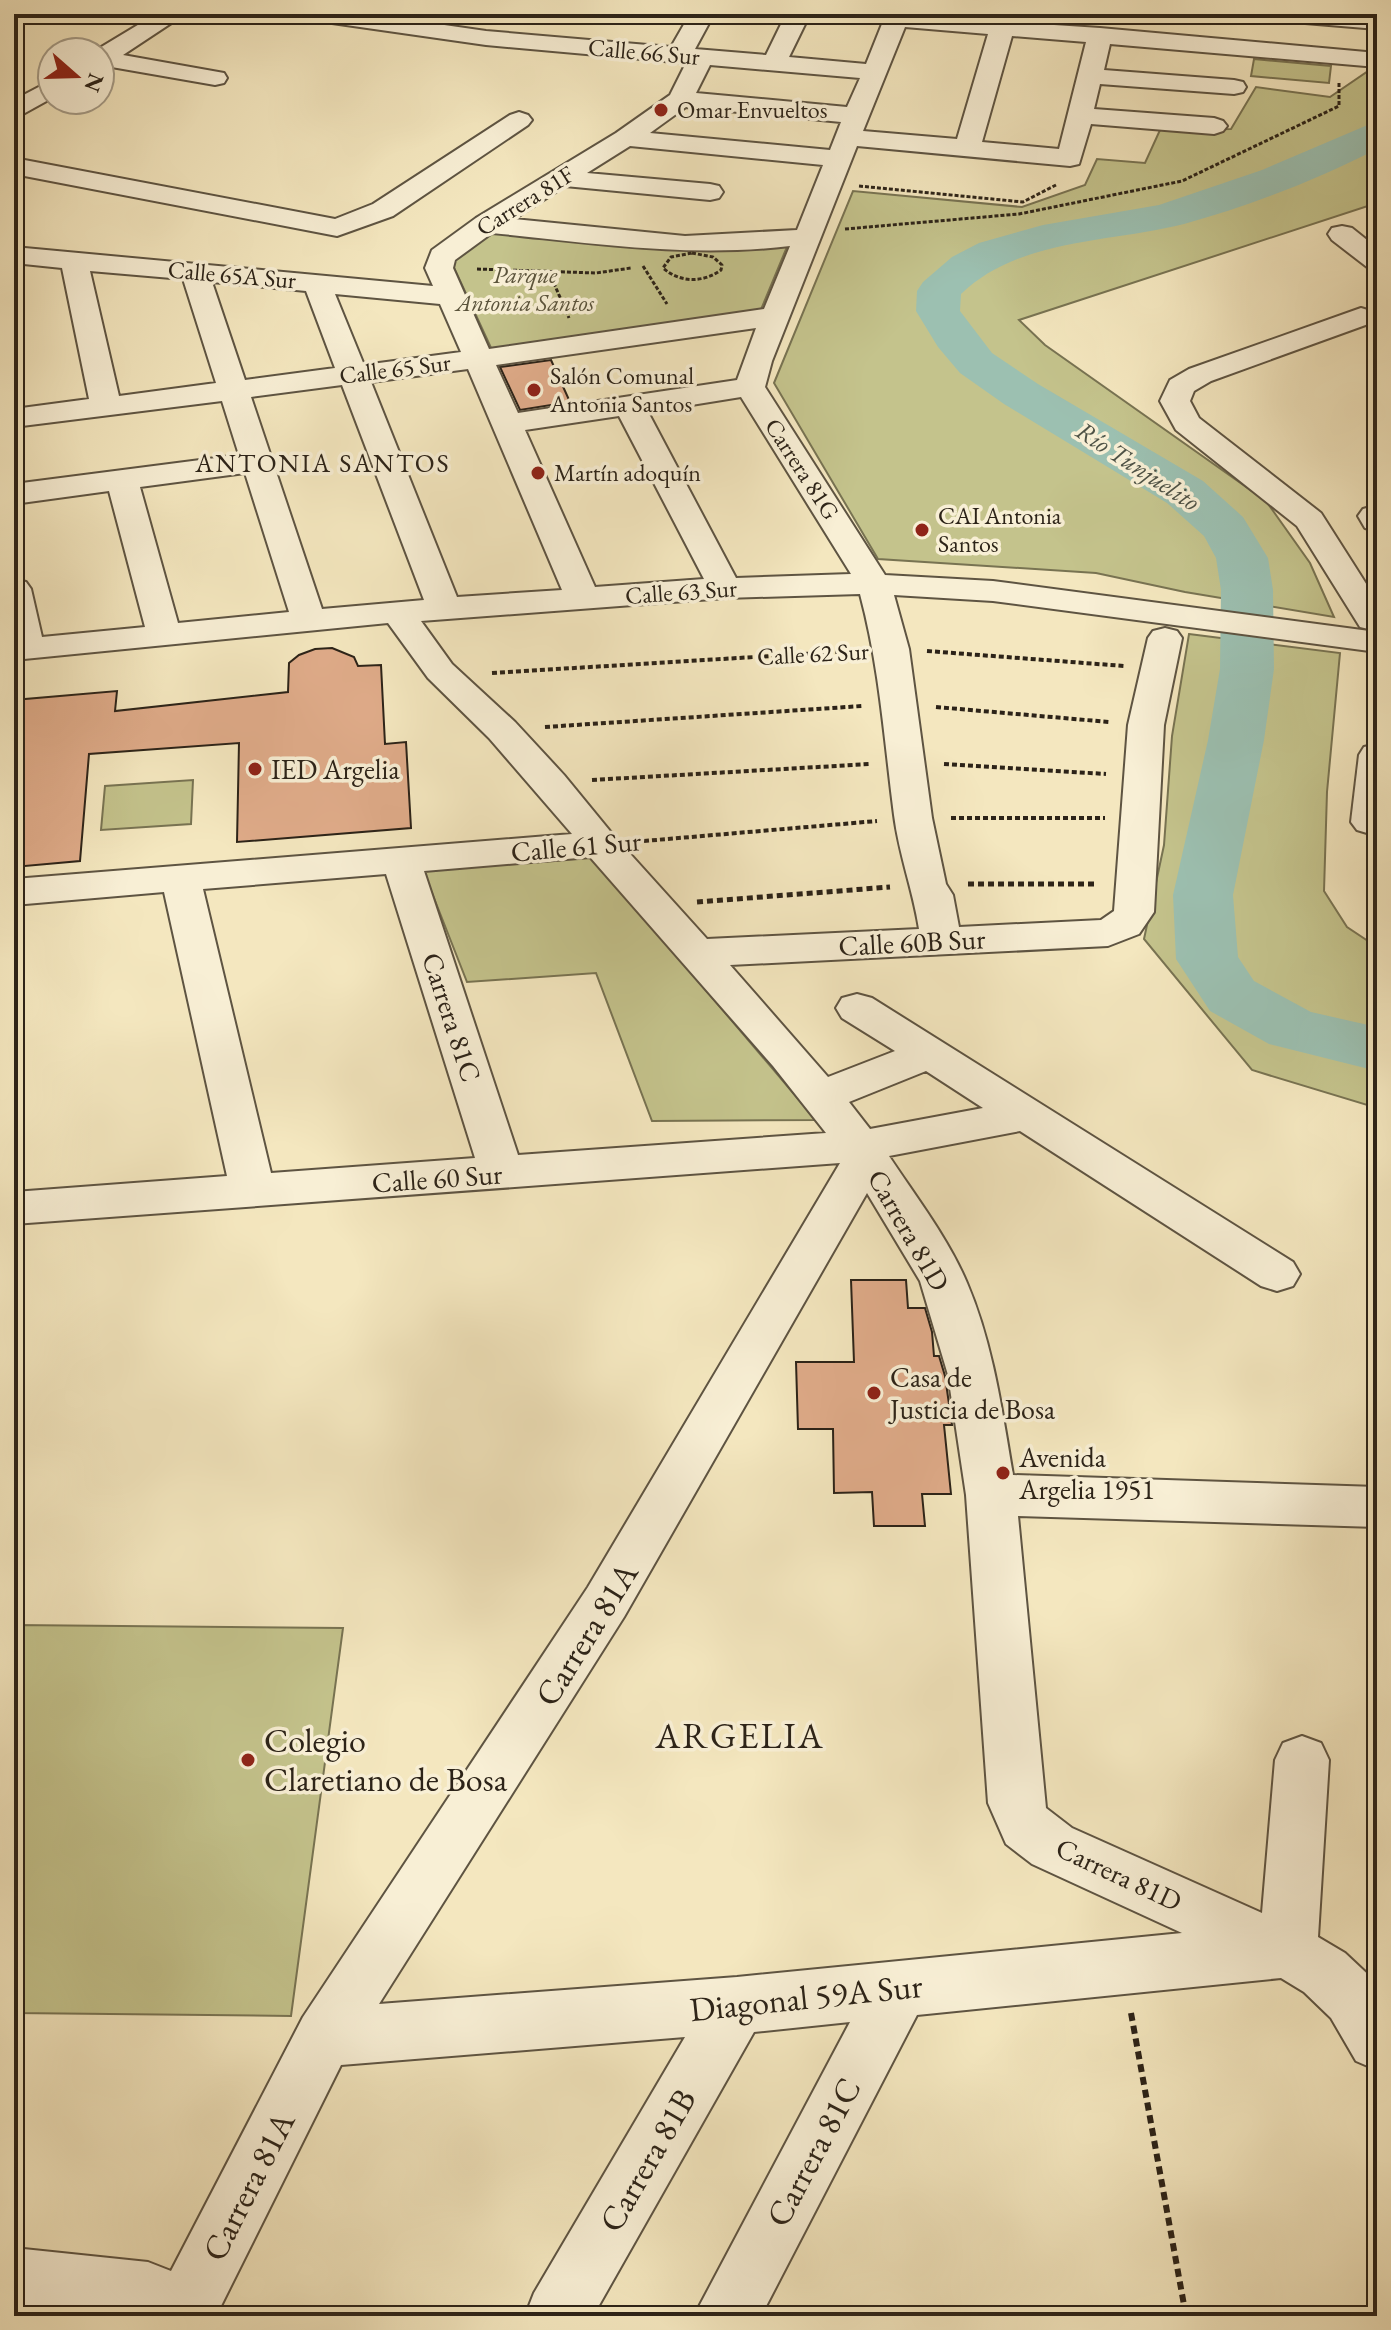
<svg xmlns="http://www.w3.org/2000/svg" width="1391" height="2330" viewBox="0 0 1391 2330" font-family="'EB Garamond',serif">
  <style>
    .green { fill: #c4c38c; stroke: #787352; stroke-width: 2 }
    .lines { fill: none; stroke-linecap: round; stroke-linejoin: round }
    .river { fill: #9cc0b1; fill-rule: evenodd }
    .building { fill: #dfab89; stroke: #2c2318; stroke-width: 2 }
    .minor-casing { stroke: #5e5442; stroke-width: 4 }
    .path-far3 { stroke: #2c2318; stroke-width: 3; stroke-dasharray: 4 2; stroke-linecap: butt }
    .path-far2 { stroke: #2c2318; stroke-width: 4; stroke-dasharray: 5 3; stroke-linecap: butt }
    .path-far1 { stroke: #2c2318; stroke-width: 5; stroke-dasharray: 6 4; stroke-linecap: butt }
    .path { stroke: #2c2318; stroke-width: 6; stroke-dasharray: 8 5; stroke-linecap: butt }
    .minor { fill: #f8efd5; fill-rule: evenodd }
    .poi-dot { fill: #8f2418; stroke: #f8efd5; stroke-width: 3 }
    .labels { text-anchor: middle; stroke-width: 7; stroke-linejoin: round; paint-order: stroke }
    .far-street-label { font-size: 24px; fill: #2c2318; stroke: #f8efd5 }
    .far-poi-label { font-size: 24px; fill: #2c2318; stroke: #f8efd5; text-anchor: start }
    .far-park-label { font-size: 24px; font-style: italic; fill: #5a533b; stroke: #f8efd5 }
    .far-neighbourhood-label { font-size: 26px; letter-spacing: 2px; fill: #2c2318; stroke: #f8efd5 }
    .far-water-label { font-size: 26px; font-style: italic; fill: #4e5246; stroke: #f8efd5 }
    .poi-label { font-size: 28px; fill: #2c2318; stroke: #f8efd5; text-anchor: start }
    .street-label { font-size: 28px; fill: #2c2318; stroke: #f8efd5 }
    .near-street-label { font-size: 34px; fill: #2c2318; stroke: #f8efd5 }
    .near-poi-label { font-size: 34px; fill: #2c2318; stroke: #f8efd5; text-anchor: start }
    .near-neighbourhood-label { font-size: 36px; letter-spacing: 2px; fill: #2c2318; stroke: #f8efd5 }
  </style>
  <rect width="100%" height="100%" fill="#f4e7bf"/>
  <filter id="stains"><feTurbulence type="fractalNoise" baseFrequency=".0025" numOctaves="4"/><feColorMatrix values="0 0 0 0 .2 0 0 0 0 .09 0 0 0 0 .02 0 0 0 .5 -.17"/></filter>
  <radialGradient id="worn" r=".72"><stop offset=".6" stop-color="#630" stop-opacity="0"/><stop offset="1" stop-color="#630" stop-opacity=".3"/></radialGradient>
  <g class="green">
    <polygon points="1254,59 1331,66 1329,83 1251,76"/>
    <polygon points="1377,65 1377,203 1019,320 1045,345 1266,501 1310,563 1334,617 1185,592 1096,573 878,559 774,383 853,191 1022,207 1085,185 1097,159 1145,163 1160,130 1231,129 1256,87 1330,97"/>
    <polygon points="489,230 708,251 789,242 760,312 492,350 450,259"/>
    <polygon points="1189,634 1340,653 1327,792 1324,891 1347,927 1377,947 1377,1108 1252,1070 1144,939 1164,845 1172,736"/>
    <polygon points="193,780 191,824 101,830 105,786"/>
    <polygon points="593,857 816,1120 652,1121 596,973 467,982 423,870"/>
    <polygon points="14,1625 343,1628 291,2016 14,2013"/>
  </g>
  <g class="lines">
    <path class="river" d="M 1377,121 L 1377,149 C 1316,180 1250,206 1184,224 C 1109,243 1019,238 961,294 L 960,311 L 992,353 L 1038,384 L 1203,481 L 1243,517 L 1268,558 L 1273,590 L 1274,669 L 1264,740 L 1233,895 L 1238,957 L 1254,981 L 1311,1012 L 1377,1027 L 1377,1071 L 1269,1044 L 1210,1011 L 1176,959 L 1173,895 L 1208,740 L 1220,669 L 1221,590 L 1216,558 L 1204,536 L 1167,503 L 1004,404 L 960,373 L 938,347 L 916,311 L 917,291 L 923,282 L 952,257 L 979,243 L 1043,225 L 1159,205 L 1262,170 Z"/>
  </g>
  <g class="building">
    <polygon points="551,360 570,402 520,410 500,367"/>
    <polygon points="332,648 354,657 358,666 381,665 385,744 406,742 411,828 237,842 239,743 89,754 80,861 14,867 14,700 117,691 115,711 288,692 289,663 299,655 315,649"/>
    <polygon points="851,1280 906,1280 908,1308 925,1308 932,1332 934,1356 939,1356 945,1376 952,1425 944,1425 951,1494 922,1494 925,1526 874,1526 872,1492 834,1493 833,1429 798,1429 796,1362 854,1362"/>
  </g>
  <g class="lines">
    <defs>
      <g id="minor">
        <polygon points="156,14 185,14 123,55 224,73 227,78 224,83 215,85 100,65 100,52 93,52"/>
        <path d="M 306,14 L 368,14 L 486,31 L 671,47 L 690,14 L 714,14 L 695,49 L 766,55 L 786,14 L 810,14 L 789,57 L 866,64 L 886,14 L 1100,28 L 1377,53 L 1377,67 L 1110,44 L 1104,70 L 1234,80 L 1243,82 L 1246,87 L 1243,92 L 1234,94 L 1100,84 L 1094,109 L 1214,118 L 1223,121 L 1227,126 L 1223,131 L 1214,134 L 1091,124 L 1079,164 L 1070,166 L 857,146 L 772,361 L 765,387 L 885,575 L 993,581 L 1377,632 L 1377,652 L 993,601 L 894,595 L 909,649 L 932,818 L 946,884 L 953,895 L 959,927 L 1101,920 L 1114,911 L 1128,725 L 1148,638 L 1153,631 L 1165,628 L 1177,631 L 1182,638 L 1164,725 L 1154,912 L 1139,934 L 1108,946 L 730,965 L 828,1077 L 895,1051 L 842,1018 L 836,1008 L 842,998 L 857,994 L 872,998 L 1293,1262 L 1300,1274 L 1293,1286 L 1277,1291 L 1261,1286 L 1020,1131 L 889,1156 C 916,1197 948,1238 967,1283 C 993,1344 1002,1410 1013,1475 L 1377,1487 L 1377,1527 L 1018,1516 L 1046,1808 L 1072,1828 L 1262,1913 L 1275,1760 L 1283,1743 L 1302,1736 L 1321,1743 L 1329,1760 L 1318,1937 L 1345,1953 L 1377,1983 L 1377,2070 L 1356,2061 L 1331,2018 L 1304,1992 L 1281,1978 L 917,2015 L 761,2316 L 694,2316 L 850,2022 L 754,2032 L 593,2316 L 525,2316 L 534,2293 L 685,2037 L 341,2065 L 216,2316 L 53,2316 L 14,2312 L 14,2248 L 148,2262 L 171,2271 L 303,2017 L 588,1587 L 840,1163 L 14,1224 L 14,1192 L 227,1176 L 164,892 L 14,905 L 14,879 L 572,834 L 489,738 L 428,678 L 388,623 L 14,660 L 14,579 L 26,582 L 31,589 L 42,637 L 145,627 L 109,491 L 14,504 L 14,484 L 239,455 L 222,401 L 14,427 L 14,409 L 89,399 L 62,268 L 14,263 L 14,247 L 433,286 L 425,268 L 432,250 L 476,218 L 616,133 L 670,95 L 686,63 L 486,45 L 318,21 L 310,19 ZM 905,27 L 988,34 L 957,139 L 863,131 ZM 1012,36 L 1086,42 L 1059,149 L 982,142 ZM 710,65 L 860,78 L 847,107 L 696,93 ZM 686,107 L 841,122 L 830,150 L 650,133 ZM 630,146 L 823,165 L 797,230 L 685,236 L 514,219 L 565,186 L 710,200 L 719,198 L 723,192 L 719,186 L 710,184 L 587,173 ZM 492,233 C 593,243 688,258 790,246 L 764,309 L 489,349 L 453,268 L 455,260 ZM 90,271 L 183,279 L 216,383 L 119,396 ZM 212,282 L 306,291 L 335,368 L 245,380 ZM 335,294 L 440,304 L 461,352 L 364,365 ZM 756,328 L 737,380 L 518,413 L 496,365 ZM 468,369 L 562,590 L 457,597 L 371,382 ZM 342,385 L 424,600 L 322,609 L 251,397 ZM 741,397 L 851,574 L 736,578 L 648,412 ZM 619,416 L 704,579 L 595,587 L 525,430 ZM 245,473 L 289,612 L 178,623 L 140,487 ZM 860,594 C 880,669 884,739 894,815 C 899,855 913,890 919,929 L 707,939 L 614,836 L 564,775 L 515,722 L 452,664 L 421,621 L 725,598 ZM 590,857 L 773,1066 L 826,1133 L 518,1155 L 424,871 ZM 386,874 L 475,1158 L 271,1173 L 203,889 ZM 926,1071 L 983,1108 L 870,1129 L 849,1102 ZM 867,1193 L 920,1281 L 948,1375 L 966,1495 L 988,1803 L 1006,1844 L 1032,1864 L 1182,1933 L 737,1977 L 379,2004 L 624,1617 Z"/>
        <polygon points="1269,14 1377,15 1377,29 1281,21 1273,19"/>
        <polygon points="52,80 52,98 14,119 14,100"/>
        <polygon points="519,112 528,115 532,120 528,125 393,216 337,236 14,174 14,158 335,219 373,204 510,115"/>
        <polygon points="1342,226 1352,228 1377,248 1377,269 1367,267 1332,240 1328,234 1332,228"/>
        <polygon points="1361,308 1371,311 1375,317 1371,323 1211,381 1194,391 1190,401 1199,418 1321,513 1377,601 1377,631 1360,627 1297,526 1176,430 1160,401 1170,380 1189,369"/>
        <polygon points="1374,506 1377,507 1377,531 1365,528 1358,516 1363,509"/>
        <polygon points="1377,744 1377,836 1357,830 1351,822 1359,755 1364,747"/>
      </g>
    </defs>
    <use href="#minor" class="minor-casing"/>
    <g class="path-far3">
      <polyline points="859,186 1023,202 1056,185"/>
      <polyline points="845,229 1019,214 1182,181 1339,106 1339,83"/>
      <path d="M 692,253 L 713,257 L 722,265 L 721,270 C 703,283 680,283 663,268 L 671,257 Z"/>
      <polyline points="643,266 667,304"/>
      <polyline points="477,269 596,273 631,268"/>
      <polyline points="549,272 569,318"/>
    </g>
    <g class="path-far2">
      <polyline points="927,651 1124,666"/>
      <polyline points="492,673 853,651"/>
      <polyline points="936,707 1109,722"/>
      <polyline points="545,727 862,706"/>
      <polyline points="944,764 1106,774"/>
      <polyline points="592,780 870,764"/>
      <polyline points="951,818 1105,818"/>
      <polyline points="644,841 877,821"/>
    </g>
    <g class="path-far1">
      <polyline points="968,884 1098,884"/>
      <polyline points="697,902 890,887"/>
    </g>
    <polyline class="path" points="1131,2013 1186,2316"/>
    <use href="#minor" class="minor"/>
  </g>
  <g class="poi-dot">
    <circle cx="661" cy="110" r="8"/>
    <circle cx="534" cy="390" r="8"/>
    <circle cx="538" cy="473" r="8"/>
    <circle cx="922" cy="530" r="8"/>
    <circle cx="255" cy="769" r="8"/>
    <circle cx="874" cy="1393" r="8"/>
    <circle cx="1003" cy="1473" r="8"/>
    <circle cx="248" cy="1760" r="8"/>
  </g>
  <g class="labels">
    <g class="far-street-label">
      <text transform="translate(644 52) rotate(5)" y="8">Calle 66 Sur</text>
      <text transform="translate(525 201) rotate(-32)" y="8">Carrera 81F</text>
      <text transform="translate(232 275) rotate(5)" y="8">Calle 65A Sur</text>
      <text transform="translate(395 369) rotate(-7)" y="8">Calle 65 Sur</text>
      <text transform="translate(802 469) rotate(57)" y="8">Carrera 81G</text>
      <text transform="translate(681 592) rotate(-4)" y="8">Calle 63 Sur</text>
      <text transform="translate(813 654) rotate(-3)" y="8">Calle 62 Sur</text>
    </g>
    <g class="far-poi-label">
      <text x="677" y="118">Omar Envueltos</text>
      <text x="550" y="384">Salón Comunal<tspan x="550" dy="28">Antonia Santos</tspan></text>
      <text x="554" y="481">Martín adoquín</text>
      <text x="938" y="524">CAI Antonia<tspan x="938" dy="28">Santos</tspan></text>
    </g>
    <g class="far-park-label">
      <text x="525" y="283">Parque<tspan x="525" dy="28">Antonia Santos</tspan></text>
    </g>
    <g class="far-neighbourhood-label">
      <text x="323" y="472">ANTONIA SANTOS</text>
    </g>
    <g class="far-water-label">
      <text transform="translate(1138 466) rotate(33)" y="9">Río Tunjuelito</text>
    </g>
    <g class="poi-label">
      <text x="271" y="779">IED Argelia</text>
      <text x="890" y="1387">Casa de<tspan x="890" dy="32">Justicia de Bosa</tspan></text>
      <text x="1019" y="1467">Avenida<tspan x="1019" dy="32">Argelia 1951</tspan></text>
    </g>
    <g class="street-label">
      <text transform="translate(576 846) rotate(-5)" y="10">Calle 61 Sur</text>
      <text transform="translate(912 942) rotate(-3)" y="10">Calle 60B Sur</text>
      <text transform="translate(452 1017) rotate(72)" y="10">Carrera 81C</text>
      <text transform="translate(437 1178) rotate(-4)" y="10">Calle 60 Sur</text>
      <text transform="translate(909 1230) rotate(60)" y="10">Carrera 81D</text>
      <text transform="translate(1119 1874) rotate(25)" y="10">Carrera 81D</text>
    </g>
    <g class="near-street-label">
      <text transform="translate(586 1634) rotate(-58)" y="12">Carrera 81A</text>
      <text transform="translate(806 1997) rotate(-6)" y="12">Diagonal 59A Sur</text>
      <text transform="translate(813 2152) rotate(-62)" y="12">Carrera 81C</text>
      <text transform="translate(647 2160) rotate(-60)" y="12">Carrera 81B</text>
      <text transform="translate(248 2186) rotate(-63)" y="12">Carrera 81A</text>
    </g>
    <g class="near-poi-label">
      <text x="264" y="1752">Colegio<tspan x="264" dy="39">Claretiano de Bosa</tspan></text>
    </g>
    <g class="near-neighbourhood-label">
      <text x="740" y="1748">ARGELIA</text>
    </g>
  </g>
  <rect width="1391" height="2330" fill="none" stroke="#f4e7bf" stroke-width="48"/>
  <rect x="16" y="16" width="1359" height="2298" fill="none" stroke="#2c2318" stroke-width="4"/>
  <rect x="24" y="24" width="1343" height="2282" fill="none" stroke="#2c2318" stroke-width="2"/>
  <g transform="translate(76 76) rotate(110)"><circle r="38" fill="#f8efd5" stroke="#a69d89" stroke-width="2"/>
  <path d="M0-6L14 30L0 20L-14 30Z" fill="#8f2418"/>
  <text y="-12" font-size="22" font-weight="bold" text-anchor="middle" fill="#2c2318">N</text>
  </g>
  <rect width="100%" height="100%" filter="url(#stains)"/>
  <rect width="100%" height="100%" fill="url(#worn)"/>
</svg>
